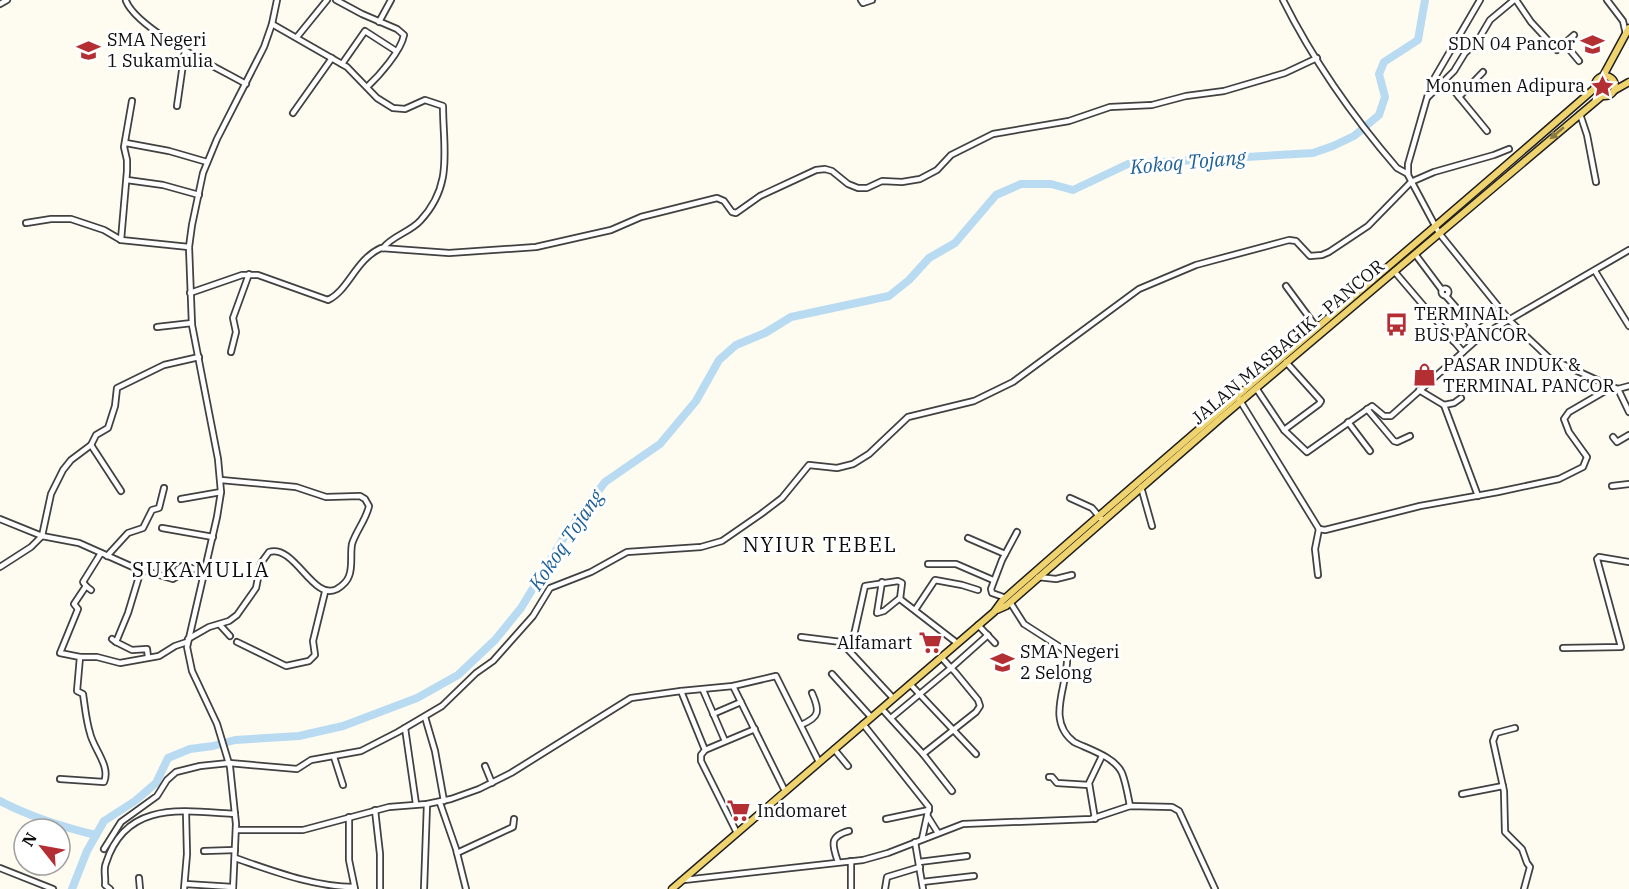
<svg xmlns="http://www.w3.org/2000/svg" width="1629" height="889" viewBox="0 0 1629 889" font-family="'IBM Plex Serif',serif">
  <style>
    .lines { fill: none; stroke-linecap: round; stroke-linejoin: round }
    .river { stroke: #b8dbf2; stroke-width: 8 }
    .minor-casing { stroke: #414141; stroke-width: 8 }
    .major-casing { stroke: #1f1f1f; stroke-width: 9 }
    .minor { stroke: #fff; stroke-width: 4.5 }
    .major { stroke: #efd36f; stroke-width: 6 }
    .oneway { fill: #8a7a43 }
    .labels { text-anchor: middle; stroke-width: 6; stroke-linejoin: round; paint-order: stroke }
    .poi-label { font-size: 18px; fill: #0e0e0e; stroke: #fff; text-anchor: start }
    .street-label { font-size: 18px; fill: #0e0e0e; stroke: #fff }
    .water-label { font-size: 20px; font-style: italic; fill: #1f6097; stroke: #fff }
    .quarter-label { font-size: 21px; letter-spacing: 1.5px; fill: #0e0e0e; stroke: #fff }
  </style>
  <rect width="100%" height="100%" fill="#fefbf0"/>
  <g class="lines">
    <g class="river">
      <path d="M 0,801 C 31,817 62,827 96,835"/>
      <polyline points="72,889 87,851 104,821 135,801 156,783 168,758 190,749 213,746 235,740 299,736 343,726 417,698 458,675 495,640 521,608 566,534 605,482 660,444 696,401 719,360 736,345 765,333 791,317 889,296 909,280 929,258 955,243 996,195 1021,184 1051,184 1073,190 1128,164 1313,153 1333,146 1354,136 1379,115 1385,97 1379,74 1384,62 1418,40 1425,0"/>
    </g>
    <defs>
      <g id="minor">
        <path d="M 336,0 L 362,14 L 397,29 L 404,35 C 401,51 379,76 367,87"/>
        <polyline points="861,0 863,3 872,0"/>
        <path d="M 1283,0 C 1313,60 1353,117 1397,168 L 1408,174"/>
        <polyline points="1480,0 1431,84 1408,164 1408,175 1439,233 1510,321 1549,358 1610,386 1618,389 1629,386"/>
        <polyline points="1516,0 1531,22 1557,50 1574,35"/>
        <polyline points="1607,0 1623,21 1626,34"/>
        <path d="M 126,1 C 138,30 218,68 246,84"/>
        <polyline points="0,4 7,0"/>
        <polyline points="379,22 391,0"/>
        <path d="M 272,24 L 347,67 L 377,98 L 393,108 L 405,109 L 425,100 L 443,106 C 443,149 454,185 420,221 C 410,232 392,236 383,248"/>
        <polyline points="297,37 327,0"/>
        <polyline points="1564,43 1579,61"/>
        <polyline points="342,64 365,31 396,51"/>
        <polyline points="1446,81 1487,131"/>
        <polyline points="1428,97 1454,71 1465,53 1477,42 1490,20 1514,0"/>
        <polyline points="1459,97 1483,72"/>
        <polyline points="177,106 185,50"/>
        <polyline points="293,113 332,58"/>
        <polyline points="1580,114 1587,135 1596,182"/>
        <polyline points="126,143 169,151 207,162"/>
        <polyline points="127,180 163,185 199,195"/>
        <polyline points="26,223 51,219 71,219 104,230 121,240 189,247"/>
        <polyline points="121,240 127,171 127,160 124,147 132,101"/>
        <polyline points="1415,254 1442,290"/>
        <polyline points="1394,271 1463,352"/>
        <polyline points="1595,271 1629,326"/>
        <polyline points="1286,286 1317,328"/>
        <circle cx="1445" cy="292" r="3.5"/>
        <path d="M 190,293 L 242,275 L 258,275 L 328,300 C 348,291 356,259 381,248 L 449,253 L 536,247 L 611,230 L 641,217 L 717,198 L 724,201 L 732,212 L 736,213 L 760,196 L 816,170 L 825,169 L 832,171 L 848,184 L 858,188 L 867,188 L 882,181 L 902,182 L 920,179 L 937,170 L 951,155 L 993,134 L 1069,121 L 1110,107 L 1152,105 L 1186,96 L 1224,91 L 1285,73 L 1317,58"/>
        <polyline points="1446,296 1481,336 1629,250"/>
        <polyline points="157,327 192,323"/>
        <polyline points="1453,341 1494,310"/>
        <polyline points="231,352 236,332 233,318 249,274"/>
        <polyline points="1256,388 1284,430 1307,452 1372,406 1384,416 1391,416 1481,336"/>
        <polyline points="1618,389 1629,412"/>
        <polyline points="1419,390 1444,405"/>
        <polyline points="1461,398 1454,403 1444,405 1478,496"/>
        <polyline points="1239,399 1319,529"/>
        <polyline points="1367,409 1394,441 1397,442 1410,436"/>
        <polyline points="1348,422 1370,451"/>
        <polyline points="1284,430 1319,404 1321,401 1286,362"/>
        <polyline points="1613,437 1617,442 1629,435"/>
        <polyline points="91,445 121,491"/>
        <polyline points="1612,486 1629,484"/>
        <polyline points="1141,487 1152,526"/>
        <polyline points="1070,498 1092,508 1103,521"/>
        <polyline points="181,499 221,492"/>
        <polyline points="0,519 42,536 79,543 135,568 173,579 176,577 178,569 182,566 204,571"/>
        <polyline points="162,528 213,537"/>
        <polyline points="1319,529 1325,530 1420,506 1498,492 1559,479 1583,467 1587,457 1569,432 1564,419 1569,412 1612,387"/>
        <polyline points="968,538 1005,554"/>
        <polyline points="107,556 128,533 143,528 152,510 159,508 164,488"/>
        <polyline points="928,564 956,564 993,580"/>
        <polyline points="0,567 31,547 42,536 51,494 63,470 71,460 91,445 96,435 108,428 115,406 117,388 164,365 199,357"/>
        <polyline points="1318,575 1315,549 1319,529"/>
        <polyline points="1038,577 1056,579 1072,575"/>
        <polyline points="882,582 877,613 884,611 900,598"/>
        <polyline points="86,586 83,582 101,553"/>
        <polyline points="1006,598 992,593 991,589 1002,560 1017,532"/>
        <path d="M 1010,602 L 1024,624 L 1063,649 L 1067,654 C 1070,683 1044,719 1074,742 C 1088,749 1115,757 1122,773 C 1126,783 1128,796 1130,806"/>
        <polyline points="915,610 935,580 962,585 978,590"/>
        <polyline points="220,625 230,636"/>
        <polyline points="978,625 995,643"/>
        <polyline points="801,637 841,642 893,698"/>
        <polyline points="112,639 116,642 128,613 141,570"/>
        <path d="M 188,639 L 209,627 L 229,621 L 237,615 L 256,588 L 261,563 L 269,552 C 295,544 313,602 337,589 C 342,586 347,582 349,576 C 353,566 350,555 352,544 C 356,531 366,520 369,506 L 365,499 L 360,496 L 326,497 L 296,487 L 221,480"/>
        <polyline points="116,642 132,650 147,649 148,657"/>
        <polyline points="237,642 286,666 309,661 315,655 313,641 325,592"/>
        <polyline points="845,646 854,635 865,586 898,581 902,583 900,599 957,643"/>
        <polyline points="1563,648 1621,647 1597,559 1599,557 1629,562"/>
        <polyline points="80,657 97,657 120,663 159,656 175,646 187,642"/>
        <polyline points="941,657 951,668 988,635"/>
        <polyline points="832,674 871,717"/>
        <polyline points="910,684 976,754"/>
        <polyline points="733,686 785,791"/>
        <polyline points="703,690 725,741"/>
        <polyline points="882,709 923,754 952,791"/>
        <polyline points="713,714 741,702"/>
        <polyline points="425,717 435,751 444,801"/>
        <polyline points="891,718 951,668 955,672 978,700 980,706 976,712 923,754"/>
        <polyline points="863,724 929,807 922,839"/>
        <path d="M 801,725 C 820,717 820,711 812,693"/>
        <polyline points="405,728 416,804"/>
        <polyline points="1515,728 1496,733 1493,741 1504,791 1505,832 1522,849 1527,863 1530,867 1524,889"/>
        <polyline points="834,749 848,766"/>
        <polyline points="705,750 755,729"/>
        <polyline points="334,757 343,785"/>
        <polyline points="485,766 492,783"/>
        <polyline points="1049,777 1052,777 1057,783 1089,785"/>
        <path d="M 60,779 L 104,782 C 111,766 93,748 90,733 C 86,720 85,707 83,694 L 77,691 L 80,657 L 60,653 L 78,609 L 74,604 L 86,586 L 91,590"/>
        <polyline points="1462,794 1503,786"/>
        <polyline points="440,803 456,849 466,889"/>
        <polyline points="375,810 380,854 380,889"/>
        <polyline points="349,817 349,860 355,889"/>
        <polyline points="928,817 938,833"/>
        <polyline points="886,819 929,810"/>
        <polyline points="1095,819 1089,783 1102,756"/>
        <polyline points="236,830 303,830 389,807 427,804 451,799 479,789 511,773 631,698 681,691"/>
        <polyline points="737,833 701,761 701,755 705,750 681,691 733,686 776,676 819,762"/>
        <polyline points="915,842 923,889"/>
        <polyline points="104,849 121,822 157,796 167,780 176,772 200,766 229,763 297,769 311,760 361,751 398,732 442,706 476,673 493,661 533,616 550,588 591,572 627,552 701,547 722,541 761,514 782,498 809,465 837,468 853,464 869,454 908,417 974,401 1013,382 1139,289 1196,265 1289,240 1296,241 1310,256 1322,255 1329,252 1368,226 1411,182 1434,172 1494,155 1509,149"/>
        <polyline points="204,851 235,850"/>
        <polyline points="457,853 513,827 514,819"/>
        <path d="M 235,858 C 273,871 314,887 354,887"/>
        <path d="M 838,862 C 832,845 829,836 849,831"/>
        <polyline points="919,862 967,856"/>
        <polyline points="0,868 53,889"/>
        <polyline points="139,878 140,889"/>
        <polyline points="684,880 863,860 888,853 963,824 1091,819 1130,806 1172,807 1179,811 1215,889"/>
        <polyline points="922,882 974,876"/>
        <polyline points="185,884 233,887"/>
        <path d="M 110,889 L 105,885 C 106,877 103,869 106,863 C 126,800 183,811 235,814"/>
        <polyline points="184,889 187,854 186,812"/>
        <polyline points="233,889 236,824 230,767 217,724 192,671 187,647 217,517 221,492 218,459 192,325 189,247 192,225 203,173 217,139 264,47 272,24 277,0"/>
        <polyline points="424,889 427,804"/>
        <polyline points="851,889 851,861"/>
        <polyline points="885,889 887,877 920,867"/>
      </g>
      <g id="major">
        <circle cx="1605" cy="86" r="10"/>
        <polyline points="1603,76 1629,28"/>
        <polyline points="1615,90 1629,82"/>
        <polyline points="997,610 1006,606 1221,418 1602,96"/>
        <path d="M 672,889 L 994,612 L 1002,601 C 1197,428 1398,260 1595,88"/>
      </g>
    </defs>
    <use href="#minor" class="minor-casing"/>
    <use href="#major" class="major-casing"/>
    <use href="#minor" class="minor"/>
    <use href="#major" class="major"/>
  </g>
  <defs><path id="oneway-solid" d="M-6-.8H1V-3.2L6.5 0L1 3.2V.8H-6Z" transform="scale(1.5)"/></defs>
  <use class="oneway" href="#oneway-solid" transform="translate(1557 133) rotate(140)"/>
  <defs>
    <symbol id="school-bare" viewBox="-9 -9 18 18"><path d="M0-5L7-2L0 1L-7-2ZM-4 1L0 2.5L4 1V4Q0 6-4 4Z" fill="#b42f33" stroke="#fff" stroke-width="2.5" paint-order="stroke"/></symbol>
    <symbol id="sight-bare" viewBox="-9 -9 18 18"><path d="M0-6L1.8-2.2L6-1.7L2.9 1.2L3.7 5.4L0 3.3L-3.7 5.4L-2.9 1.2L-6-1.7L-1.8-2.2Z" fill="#b42f33" stroke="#fff" stroke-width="2.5" paint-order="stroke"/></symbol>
    <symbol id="bus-bare" viewBox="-9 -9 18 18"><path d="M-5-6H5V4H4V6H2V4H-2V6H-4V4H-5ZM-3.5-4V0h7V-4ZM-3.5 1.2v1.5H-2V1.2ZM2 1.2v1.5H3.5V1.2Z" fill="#b42f33" stroke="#fff" stroke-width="2.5" paint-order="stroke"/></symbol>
    <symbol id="shop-bare" viewBox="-9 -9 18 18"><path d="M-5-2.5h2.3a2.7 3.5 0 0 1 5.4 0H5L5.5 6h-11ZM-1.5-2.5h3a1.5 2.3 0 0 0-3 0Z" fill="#b42f33" stroke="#fff" stroke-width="2.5" paint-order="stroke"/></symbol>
    <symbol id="supermarket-bare" viewBox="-9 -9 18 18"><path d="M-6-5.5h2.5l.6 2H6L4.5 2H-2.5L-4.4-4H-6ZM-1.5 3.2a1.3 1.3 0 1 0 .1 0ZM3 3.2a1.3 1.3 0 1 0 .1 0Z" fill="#b42f33" stroke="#fff" stroke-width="2.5" paint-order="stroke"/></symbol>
  </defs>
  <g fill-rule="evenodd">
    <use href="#school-bare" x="1576" y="28" width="33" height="33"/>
    <use href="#school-bare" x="72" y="34" width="33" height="33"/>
    <use href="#sight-bare" x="1586" y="70" width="33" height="33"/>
    <use href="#bus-bare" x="1380" y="308" width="33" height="33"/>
    <use href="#shop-bare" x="1408" y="358" width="33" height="33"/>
    <use href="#supermarket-bare" x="914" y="626" width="33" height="33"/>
    <use href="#school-bare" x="986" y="646" width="33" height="33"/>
    <use href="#supermarket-bare" x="722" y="794" width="33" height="33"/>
  </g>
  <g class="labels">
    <g class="poi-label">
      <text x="107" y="46">SMA Negeri<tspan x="107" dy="21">1 Sukamulia</tspan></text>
      <text x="1575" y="50" text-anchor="end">SDN 04 Pancor</text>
      <text x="1585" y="92" text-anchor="end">Monumen Adipura</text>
      <text x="1414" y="320">TERMINAL<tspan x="1414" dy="21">BUS PANCOR</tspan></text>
      <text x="1443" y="371">PASAR INDUK &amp;<tspan x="1443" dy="21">TERMINAL PANCOR</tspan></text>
      <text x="912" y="649" text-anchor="end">Alfamart</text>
      <text x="1020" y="658">SMA Negeri<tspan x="1020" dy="21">2 Selong</tspan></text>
      <text x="757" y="817">Indomaret</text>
    </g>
    <g class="street-label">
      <text transform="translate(1288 342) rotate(-40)" y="6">JALAN MASBAGIK - PANCOR</text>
    </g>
    <g class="water-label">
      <text transform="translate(1188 162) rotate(-5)" y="7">Kokoq Tojang</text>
      <text transform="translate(566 540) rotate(-56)" y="7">Kokoq Tojang</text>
    </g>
    <g class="quarter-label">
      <text x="820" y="552">NYIUR TEBEL</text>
      <text x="201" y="577">SUKAMULIA</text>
    </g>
  </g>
  <g transform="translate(42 847) rotate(301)"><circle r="28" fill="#ffffff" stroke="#9f9f9f" stroke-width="1.5"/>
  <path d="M0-4.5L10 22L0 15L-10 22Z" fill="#b42f33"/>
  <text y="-9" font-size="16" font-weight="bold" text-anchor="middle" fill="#0e0e0e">N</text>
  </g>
</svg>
